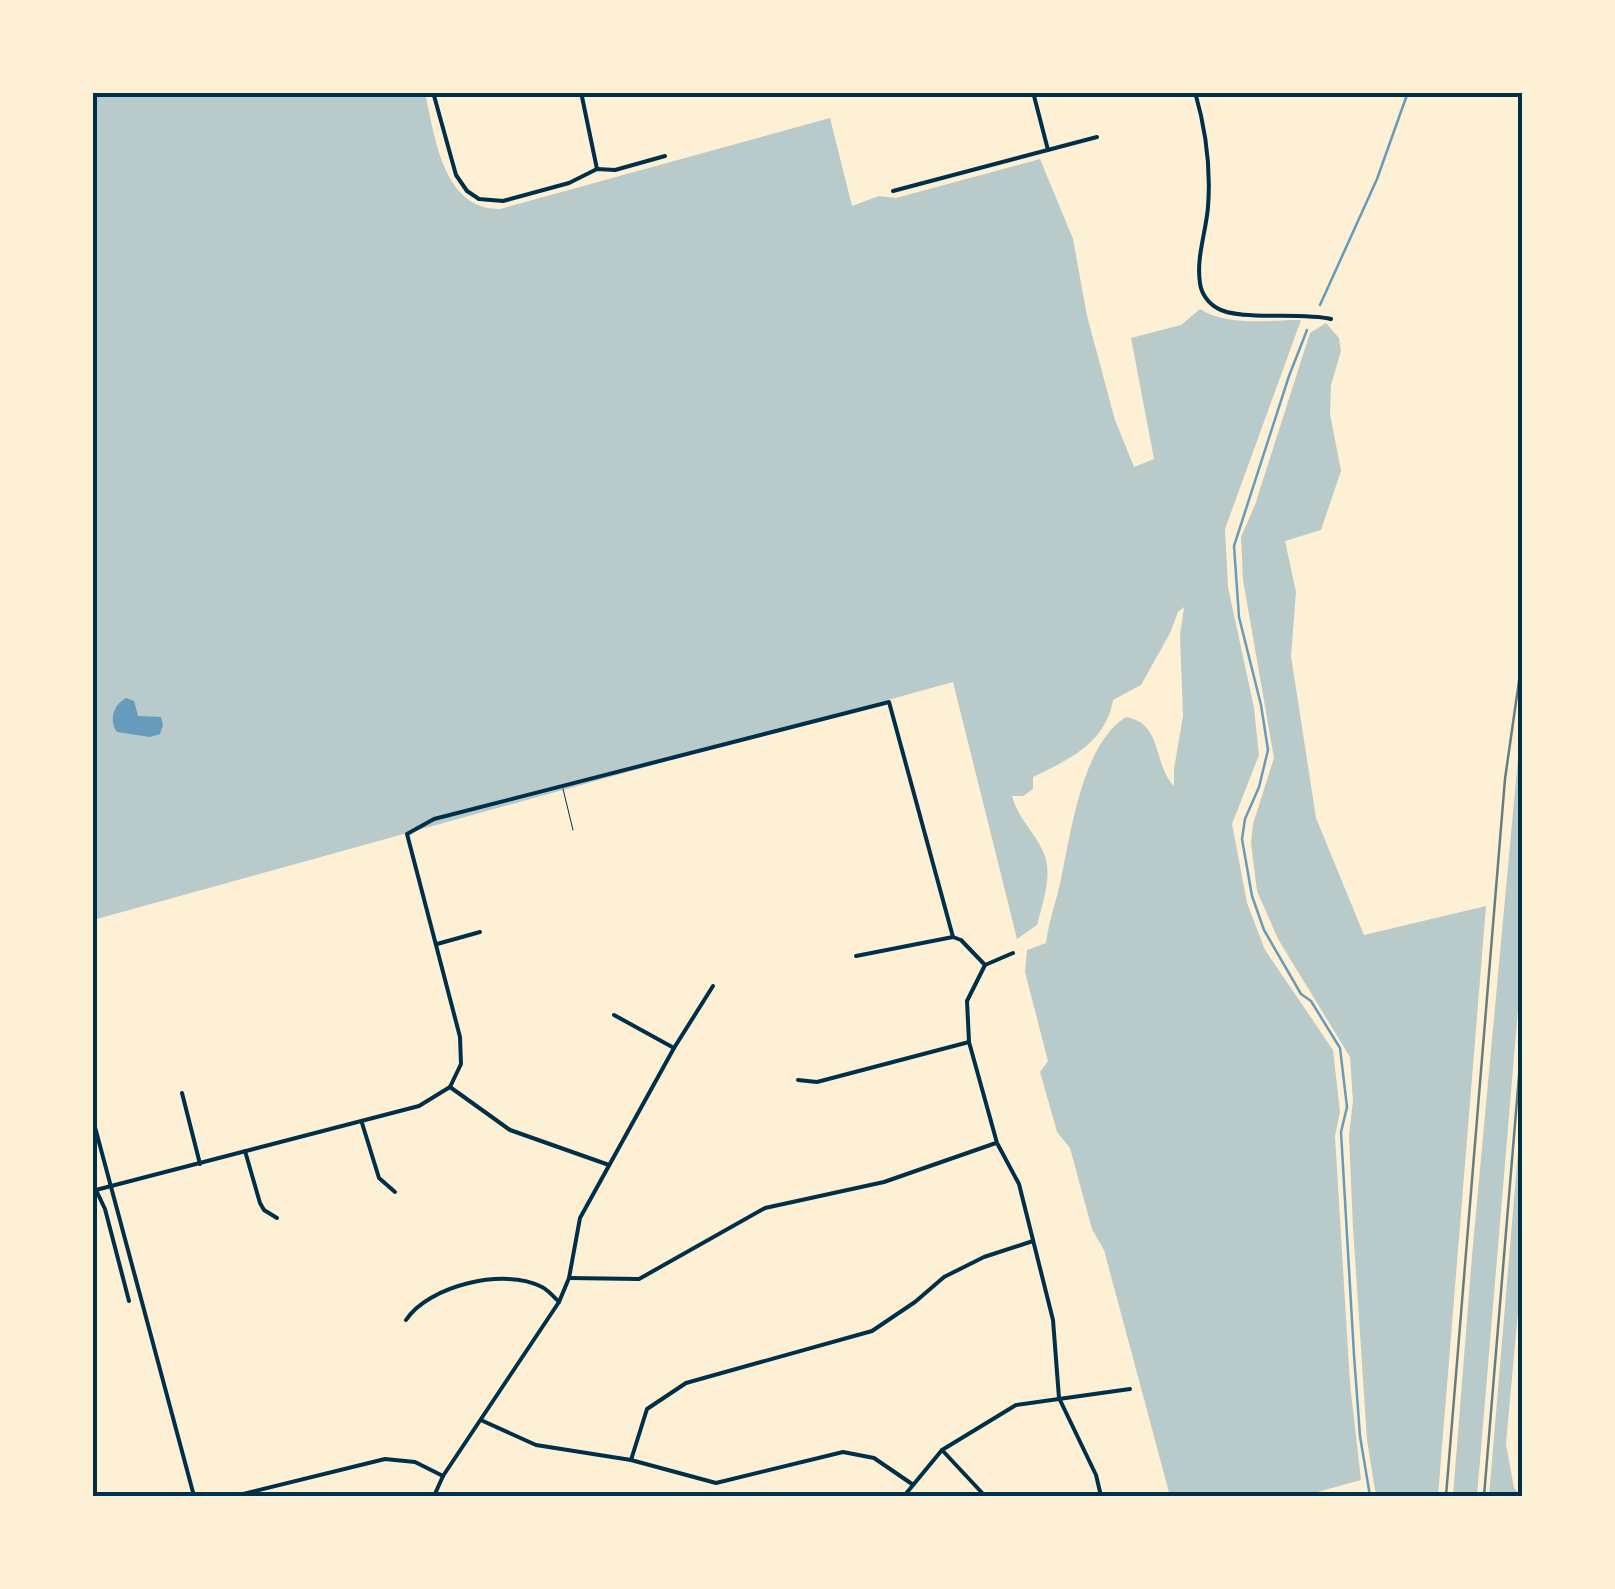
<svg xmlns="http://www.w3.org/2000/svg" width="1615" height="1589" viewBox="0 0 1615 1589" font-family="Montserrat,sans-serif">
  <style>
    .green { fill: #b9caca }
    .water { fill: #669bbc }
    .lines { fill: none; stroke-linecap: round; stroke-linejoin: round }
    .stream { stroke: #669bbc; stroke-width: 2.5 }
    .service { stroke: #003049; stroke-width: 1 }
    .minor { stroke: #003049; stroke-width: 4 }
    .tertiary { stroke: #003049; stroke-width: 4 }
    .rail { stroke: #657d81; stroke-width: 2.5 }
    .neatline { fill: none; stroke: #003049; stroke-width: 4 }
  </style>
  <rect width="100%" height="100%" fill="#fdf0d5"/>
  <g class="green">
    <path d="M 93,93 L 425,93 C 435,137 443,210 500,209 L 830,118 L 852,206 L 879,196 L 896,198 L 1040,159 L 1073,239 L 1087,316 L 1115,420 L 1134,467 L 1154,459 L 1131,338 L 1181,325 L 1200,309 C 1228,327 1269,320 1301,320 L 1225,529 L 1228,587 L 1254,708 L 1259,755 L 1232,824 L 1247,903 L 1265,950 L 1333,1050 L 1340,1112 L 1335,1136 L 1350,1384 L 1361,1480 L 1303,1496 L 1170,1496 L 1104,1250 L 1092,1229 L 1070,1148 L 1057,1132 L 1040,1072 L 1048,1061 L 1025,972 L 1027,950 L 1046,943 C 1049,919 1058,897 1062,874 C 1072,827 1083,744 1126,717 C 1163,723 1153,765 1174,786 L 1174,769 L 1183,716 L 1180,635 L 1184,607 L 1178,612 L 1170,633 L 1141,685 L 1113,700 C 1106,743 1068,760 1033,777 L 1033,789 L 1023,796 L 1012,796 C 1019,822 1041,838 1046,860 C 1051,880 1042,906 1037,925 L 1017,939 L 953,682 L 93,920 Z"/>
    <polygon points="1326,323 1339,338 1341,351 1331,385 1330,414 1341,471 1321,530 1285,541 1296,592 1291,656 1316,818 1364,935 1486,906 1438,1496 1376,1496 1367,1440 1353,1227 1349,1135 1353,1101 1350,1057 1278,939 1257,891 1251,843 1253,824 1274,758 1243,580 1241,537 1255,505 1310,333"/>
    <polygon points="1522,715 1522,962 1477,1496 1453,1496 1472,1256"/>
    <polygon points="1522,1104 1522,1267 1506,1444 1514,1488 1521,1496 1489,1496"/>
  </g>
  <path class="water" d="M 126,698 L 134,701 L 138,716 L 161,717 L 163,725 L 160,734 L 150,737 L 117,732 C 109,720 113,705 126,698 Z"/>
  <g class="lines">
    <g class="stream">
      <polyline points="1320,305 1377,179 1408,92"/>
      <polyline points="1307,330 1289,376 1234,546 1239,617 1261,705 1268,750 1259,787 1245,819 1242,839 1252,896 1264,930 1301,994 1311,1001 1340,1048 1347,1107 1341,1132 1354,1355 1360,1436 1370,1496"/>
    </g>
    <polyline class="service" points="563,789 573,830"/>
    <g class="minor">
      <polyline points="433,92 456,175 467,191 479,199 503,201 569,183 597,169 615,170 665,156"/>
      <polyline points="581,92 597,169"/>
      <polyline points="1033,92 1048,150"/>
      <path d="M 1195,92 C 1206,130 1211,168 1208,207 C 1206,232 1196,258 1200,283 C 1201,293 1208,303 1217,308 C 1237,321 1302,312 1331,319"/>
      <polyline points="893,191 1097,137"/>
      <polyline points="437,944 480,932"/>
      <polyline points="1013,953 985,965 967,1001 969,1042 997,1143 1019,1184 1053,1320 1059,1398 1096,1475 1101,1496"/>
      <polyline points="856,956 953,937 961,940 985,965"/>
      <polyline points="614,1015 674,1048"/>
      <polyline points="798,1080 817,1082 969,1042"/>
      <polyline points="450,1087 510,1130 609,1165"/>
      <polyline points="182,1093 200,1164"/>
      <polyline points="362,1123 379,1178 395,1192"/>
      <polyline points="245,1151 260,1203 264,1210 277,1218"/>
      <polyline points="96,1190 105,1209 129,1301"/>
      <polyline points="92,1191 419,1106 450,1087 461,1064 460,1037 407,834 434,819 889,702 953,937"/>
      <polyline points="569,1278 639,1279 765,1208 884,1182 996,1143"/>
      <path d="M 406,1320 C 428,1286 504,1267 542,1287 C 548,1290 554,1297 559,1302"/>
      <polyline points="483,1421 536,1445 631,1460 716,1483 843,1452 874,1458 912,1484"/>
      <polyline points="942,1450 985,1496"/>
      <polyline points="631,1460 647,1409 686,1383 872,1331 915,1302 944,1277 984,1257 1033,1241"/>
      <polyline points="235,1496 385,1459 415,1462 443,1476"/>
      <polyline points="434,1496 443,1476 559,1302 569,1278 580,1218 674,1048 713,986"/>
      <polyline points="904,1496 942,1450 1016,1405 1130,1389"/>
    </g>
    <polyline class="tertiary" points="92,1116 194,1496"/>
    <g class="rail">
      <polyline points="1446,1496 1505,779 1522,660"/>
      <polyline points="1484,1496 1522,1040"/>
    </g>
  </g>
  <rect width="1615" height="1589" fill="none" stroke="#fdf0d5" stroke-width="190"/>
  <rect x="95" y="95" width="1425" height="1399" class="neatline"/>
</svg>
